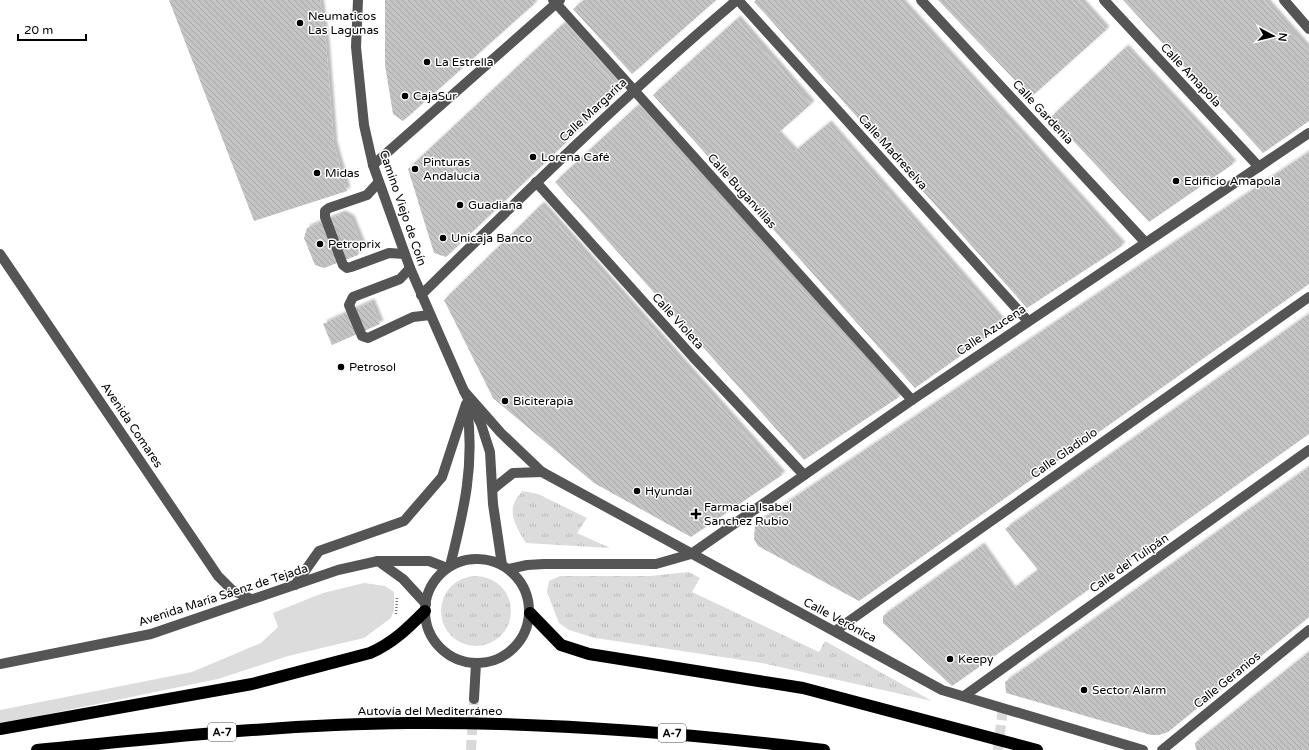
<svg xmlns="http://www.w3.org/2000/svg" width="1309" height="750" viewBox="0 0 1309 750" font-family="'Varela Round',sans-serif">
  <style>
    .grass { fill: url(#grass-tufts) }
    .park { fill: #dcdcdc }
    .building { fill: url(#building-back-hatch); filter: url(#shadow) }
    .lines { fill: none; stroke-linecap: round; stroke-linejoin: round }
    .minor-tunnel { stroke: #d9d9d9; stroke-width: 10; stroke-dasharray: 10 5; stroke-linecap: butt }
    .path { stroke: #777; stroke-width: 2.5; stroke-dasharray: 1 2; stroke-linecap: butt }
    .minor { stroke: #555; stroke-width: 10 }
    .highway { stroke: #000; stroke-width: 12 }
    .poi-dot { fill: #000; stroke: #fff; stroke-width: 1.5 }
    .labels { text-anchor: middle; stroke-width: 3; stroke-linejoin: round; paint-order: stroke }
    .shield { fill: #fff; stroke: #4c4c4c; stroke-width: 1 }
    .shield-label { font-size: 11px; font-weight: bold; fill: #000 }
    .poi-label { font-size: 12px; fill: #000; stroke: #fff; text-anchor: start }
    .street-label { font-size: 12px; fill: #000; stroke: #fff }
  </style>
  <defs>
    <pattern id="grass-tufts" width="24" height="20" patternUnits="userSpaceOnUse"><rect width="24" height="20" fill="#dcdcdc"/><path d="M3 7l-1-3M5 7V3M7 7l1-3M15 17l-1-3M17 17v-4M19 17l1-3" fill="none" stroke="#bbb"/></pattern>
    <pattern id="building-back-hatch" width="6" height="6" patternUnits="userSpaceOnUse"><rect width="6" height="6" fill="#c4c4c4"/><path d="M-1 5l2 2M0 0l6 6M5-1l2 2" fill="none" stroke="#a7a7a7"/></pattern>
    <filter id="shadow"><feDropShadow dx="3.5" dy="-3.5" stdDeviation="1" flood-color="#0004"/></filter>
  </defs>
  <rect width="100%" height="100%" fill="#fff"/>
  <g class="grass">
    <path d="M 523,491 L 538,494 L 587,518 L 577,533 L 610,548 L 526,543 C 515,525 504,508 523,491 Z"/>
    <polygon points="689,572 700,578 692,592 819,652 825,641 932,701 762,663 595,638 569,630 559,623 547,592 549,581 560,576 650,576"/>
    <circle cx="476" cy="611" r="35"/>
  </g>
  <polygon class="park" points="364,583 385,586 394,592 394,610 391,618 364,638 288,656 218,679 0,724 0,710 192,672 261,643 278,627 273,613 323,593"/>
  <g class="building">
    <polygon points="169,0 320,0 326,43 334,145 347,191 254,221"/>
    <polygon points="385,0 531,0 534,4 403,121 393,114 385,65"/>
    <polygon points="584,0 716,0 632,74 573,9"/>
    <polygon points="756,0 899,0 1122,246 1027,308 767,16 754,2"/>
    <polygon points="938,0 1079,0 1106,30 1031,97"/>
    <polygon points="1123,0 1264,0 1309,51 1309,121 1263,153"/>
    <polygon points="737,19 811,104 777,134 794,152 828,124 1004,325 915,388 653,95"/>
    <polygon points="562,25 621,90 446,257 434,253 408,169"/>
    <polygon points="1125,48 1233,164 1149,222 1051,117"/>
    <polygon points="636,107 710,188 899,397 804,460 555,182"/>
    <polygon points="1309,152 1309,284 859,601 758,546 754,539 755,524"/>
    <polygon points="541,205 782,475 691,537 594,483 493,398 444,300"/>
    <polygon points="342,214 351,219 362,246 358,255 324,268 315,265 304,238 307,228"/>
    <polygon points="371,302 380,324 332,345 323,324"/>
    <polygon points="1309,314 1309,434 952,686 883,623 883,616 981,546 1012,590 1038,570 1005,529"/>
    <polygon points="1309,467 1309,617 1168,732 1159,735 1151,735 1006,693 1005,682"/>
    <polygon points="1309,652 1309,750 1196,750 1195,743"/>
  </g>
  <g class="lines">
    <g class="minor-tunnel">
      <polyline points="471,750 474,699"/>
      <polyline points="998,750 1003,708"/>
    </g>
    <polyline class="path" points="396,614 397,597"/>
    <g class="minor">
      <polyline points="358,0 356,47 364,125 373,165 410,268 464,391 481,424 490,452 493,504 502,565"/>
      <polyline points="553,0 912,400"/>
      <polyline points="738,0 1028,321"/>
      <polyline points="921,0 1145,242"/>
      <polyline points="1104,0 1259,167"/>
      <polyline points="1284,0 1309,29"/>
      <polyline points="373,165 560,0"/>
      <polyline points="536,182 693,357 804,475"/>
      <polyline points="378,183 367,195 329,208 325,211 325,217 343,265 347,268 351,267 389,253 404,254"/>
      <polyline points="0,254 218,576 232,590 251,599"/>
      <polyline points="410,268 400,279 353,297 349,305 362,336 368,338 413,317 430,315"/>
      <path d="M 421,295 C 524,194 627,93 737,0"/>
      <polyline points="464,391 501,433 542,472 942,690 1143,750"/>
      <polyline points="493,489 513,473 542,472"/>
      <circle cx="477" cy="611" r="52"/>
      <polyline points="378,561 403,579 426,604"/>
      <path d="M 450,566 C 464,510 475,465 467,407"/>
      <polyline points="509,569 527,565 544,564 656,564 691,554 912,400 1309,133"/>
      <polyline points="295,585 319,551 404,521 442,477 466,404"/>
      <polyline points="835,631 1309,297"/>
      <polyline points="0,664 151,634 338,570 378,561 429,561 447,568"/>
      <polyline points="964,696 1309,450"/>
      <polyline points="474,699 476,663"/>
      <polyline points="1162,750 1309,630"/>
    </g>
    <g class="highway">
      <polyline points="530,613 561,645 589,654 803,688 1037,750"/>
      <path d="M 0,729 L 252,684 L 370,653 C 393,643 408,628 425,611"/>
      <path d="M 37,750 C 161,738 284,724 409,723 C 547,722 686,733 824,750"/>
    </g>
  </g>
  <g class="poi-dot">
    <circle cx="300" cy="23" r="4"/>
    <circle cx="427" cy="62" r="4"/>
    <circle cx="405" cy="96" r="4"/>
    <circle cx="533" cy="157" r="4"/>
    <circle cx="415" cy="169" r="4"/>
    <circle cx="317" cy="173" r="4"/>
    <circle cx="1176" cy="181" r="4"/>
    <circle cx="460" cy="205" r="4"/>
    <circle cx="443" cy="238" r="4"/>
    <circle cx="320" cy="244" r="4"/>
    <circle cx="341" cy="367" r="4"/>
    <circle cx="505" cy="401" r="4"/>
    <circle cx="637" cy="491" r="4"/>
    <path d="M694 508h4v4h4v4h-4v4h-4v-4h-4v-4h4z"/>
    <circle cx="950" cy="659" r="4"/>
    <circle cx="1084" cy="690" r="4"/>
  </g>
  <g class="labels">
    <g class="shield">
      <rect x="208" y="723" width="28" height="18" rx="3"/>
      <rect x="658" y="724" width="28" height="18" rx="3"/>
    </g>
    <g class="shield-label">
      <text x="222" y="736">A-7</text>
      <text x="672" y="737">A-7</text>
    </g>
    <g class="poi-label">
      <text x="308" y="20">Neumaticos<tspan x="308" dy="14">Las Lagunas</tspan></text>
      <text x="435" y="66">La Estrella</text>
      <text x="413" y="100">CajaSur</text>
      <text x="541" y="161">Lorena Café</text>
      <text x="423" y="166">Pinturas<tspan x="423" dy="14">Andalucia</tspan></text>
      <text x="325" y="177">Midas</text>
      <text x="1184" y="185">Edificio Amapola</text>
      <text x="468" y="209">Guadiana</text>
      <text x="451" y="242">Unicaja Banco</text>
      <text x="328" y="248">Petroprix</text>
      <text x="349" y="371">Petrosol</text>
      <text x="513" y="405">Biciterapia</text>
      <text x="645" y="495">Hyundai</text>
      <text x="704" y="511">Farmacia Isabel<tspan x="704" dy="14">Sanchez Rubio</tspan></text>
      <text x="958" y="663">Keepy</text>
      <text x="1092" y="694">Sector Alarm</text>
    </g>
    <g class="street-label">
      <text transform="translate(1191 75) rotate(47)" y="4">Calle Amapola</text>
      <text transform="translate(593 110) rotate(-43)" y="4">Calle Margarita</text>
      <text transform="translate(1043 112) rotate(47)" y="4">Calle Gardenia</text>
      <text transform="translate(893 152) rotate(48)" y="4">Calle Madreselva</text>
      <text transform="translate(742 191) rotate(48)" y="4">Calle Buganvillas</text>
      <text transform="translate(403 208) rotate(71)" y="4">Camino Viejo de Coín</text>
      <text transform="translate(678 321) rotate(48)" y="4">Calle Violeta</text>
      <text transform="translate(991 330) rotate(-34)" y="4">Calle Azucena</text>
      <text transform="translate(132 425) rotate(56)" y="4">Avenida Comares</text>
      <text transform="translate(1064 453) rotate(-35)" y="4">Calle Gladiolo</text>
      <text transform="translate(1129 563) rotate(-35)" y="4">Calle del Tulipán</text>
      <text transform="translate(223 595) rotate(-18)" y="4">Avenida María Sáenz de Tejada</text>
      <text transform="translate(840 620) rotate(28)" y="4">Calle Verónica</text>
      <text transform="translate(1227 680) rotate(-39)" y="4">Calle Geranios</text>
      <text x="430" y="715">Autovía del Mediterráneo</text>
    </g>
  </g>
  <g transform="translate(1273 36) rotate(97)" stroke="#ffffff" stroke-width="3" paint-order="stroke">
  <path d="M0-3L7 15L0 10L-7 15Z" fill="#000000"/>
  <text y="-6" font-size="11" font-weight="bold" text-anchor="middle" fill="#000000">N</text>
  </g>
  <path d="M18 34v6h68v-6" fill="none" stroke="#000000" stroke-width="2"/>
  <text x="24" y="34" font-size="12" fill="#000000" stroke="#ffffff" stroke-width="3" paint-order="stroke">20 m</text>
</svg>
